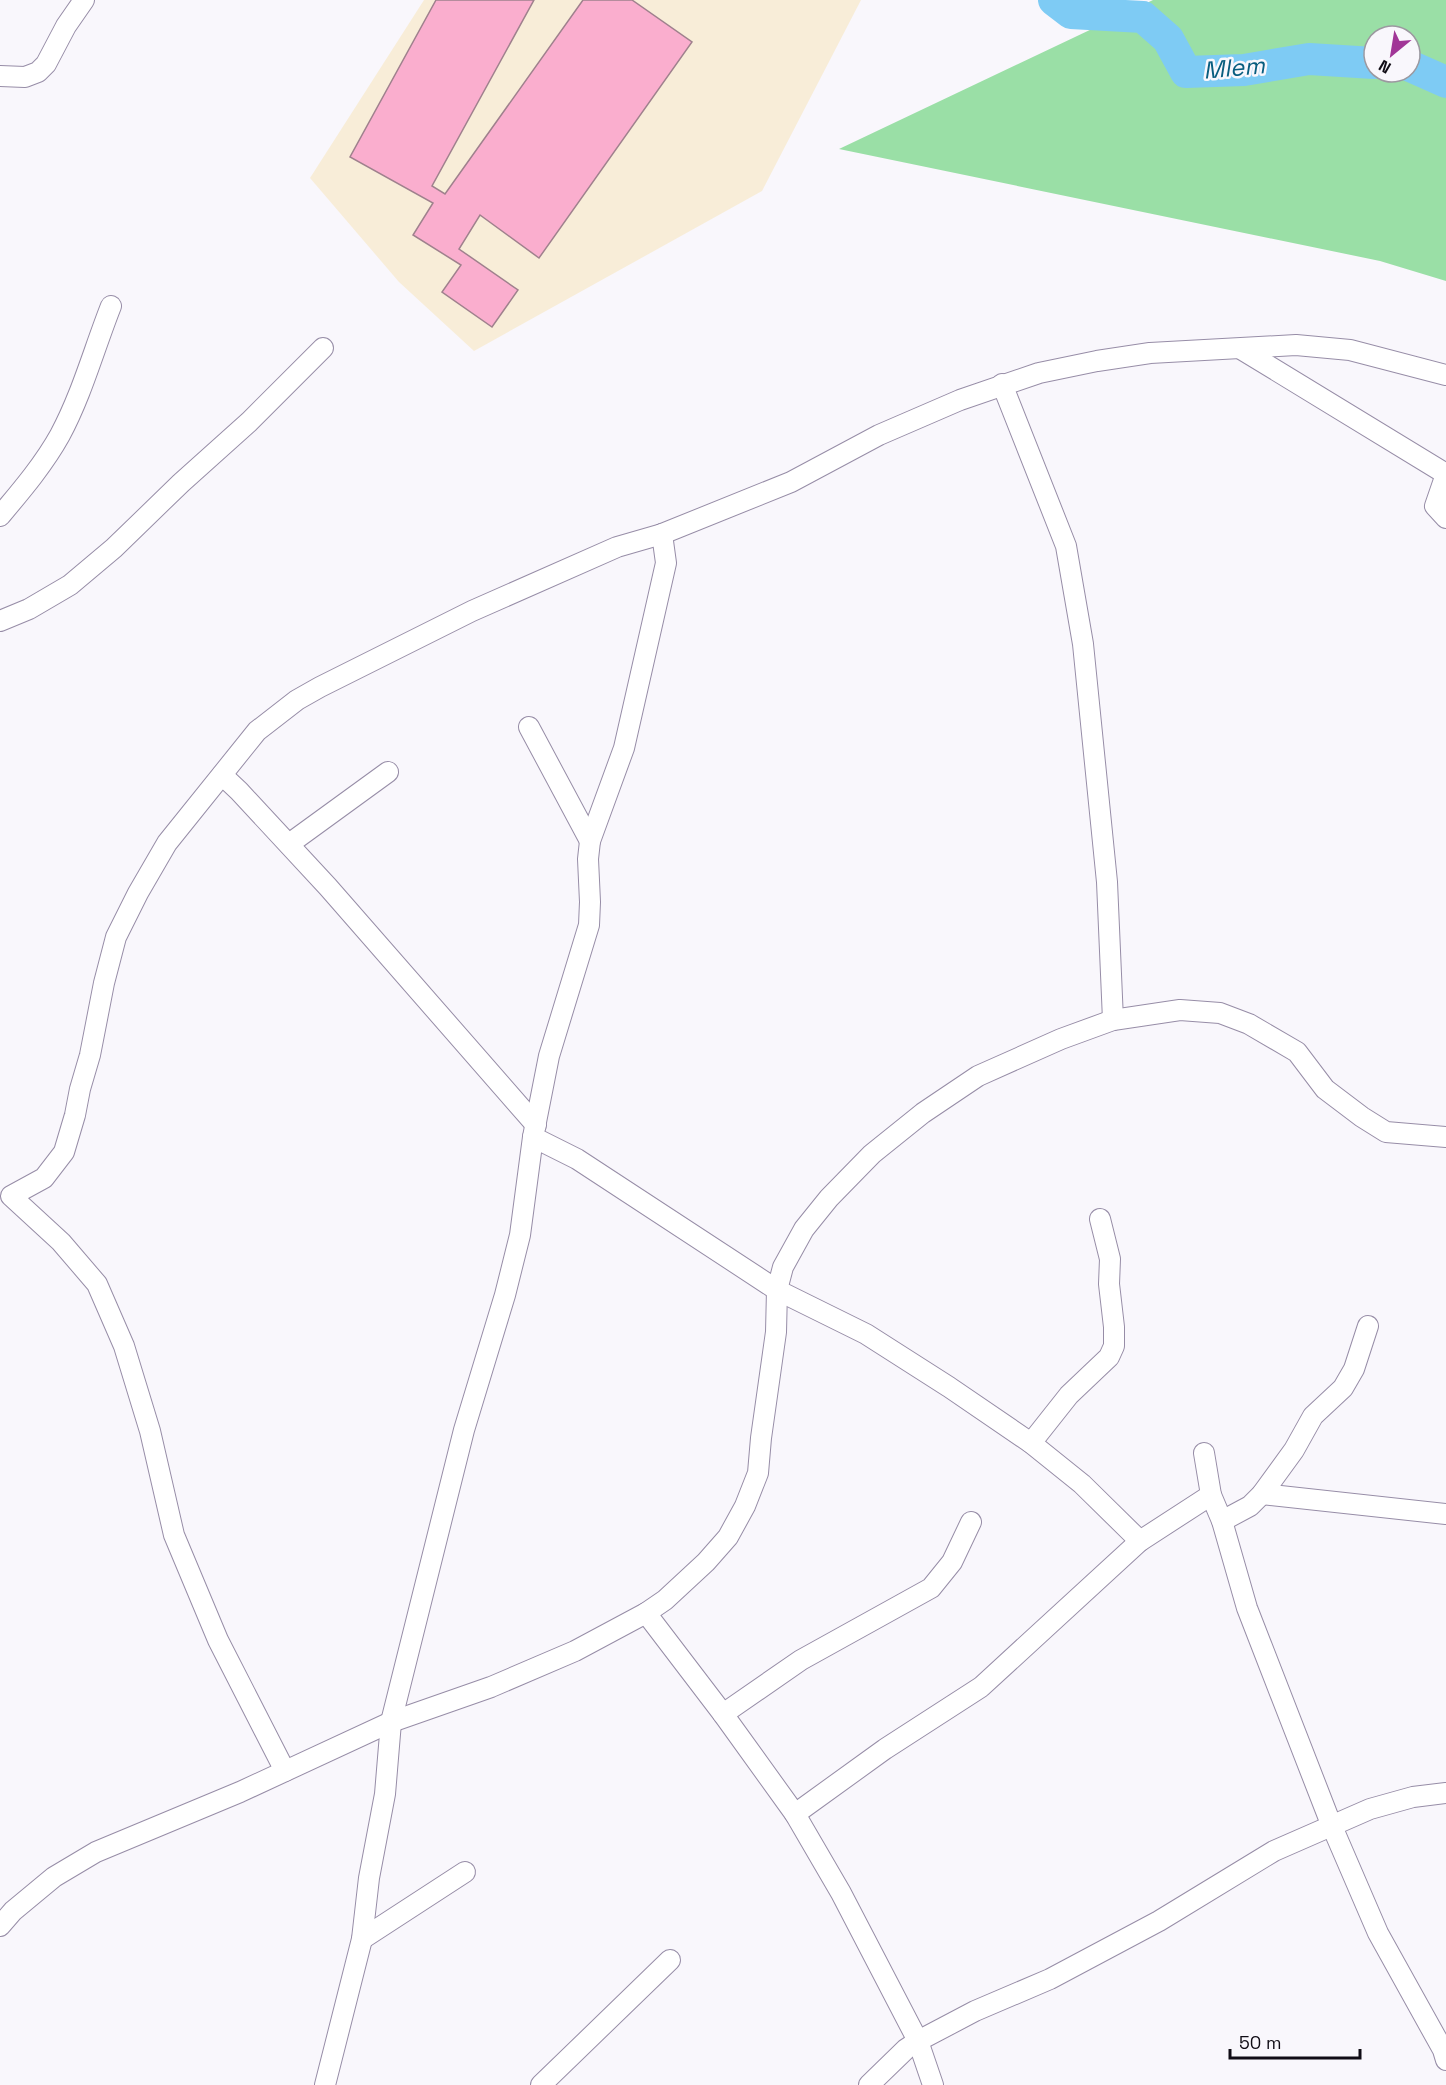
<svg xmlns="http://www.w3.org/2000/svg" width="1446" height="2085" viewBox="0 0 1446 2085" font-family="'Space Grotesk',sans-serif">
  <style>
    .industrial { fill: #f8edd8 }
    .green { fill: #9adfa6; fill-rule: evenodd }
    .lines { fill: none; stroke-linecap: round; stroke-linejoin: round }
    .river { stroke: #7ecbf4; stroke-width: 32 }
    .building { fill: #faaece; stroke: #9f818d; stroke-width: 1.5 }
    .minor-casing { stroke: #978da7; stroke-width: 22 }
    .minor { stroke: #fff; stroke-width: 20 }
    .labels { text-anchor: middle; stroke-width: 5; stroke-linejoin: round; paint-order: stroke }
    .water-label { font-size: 24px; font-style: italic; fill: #085d7f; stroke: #f9f7fc }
  </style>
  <rect width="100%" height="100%" fill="#f9f7fc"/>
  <polygon class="industrial" points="424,0 861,0 762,191 474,351 399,282 310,178"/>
  <path class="green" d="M 1153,0 L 1446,0 L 1446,281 L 1380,261 L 839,149 ZM 1374,36 L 1410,36 L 1410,72 L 1374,72 Z"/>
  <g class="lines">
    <g class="river">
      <polyline points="1054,0 1071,13 1143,17 1168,39 1186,72 1244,70 1309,59 1374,63"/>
      <polyline points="1410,66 1446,82"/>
    </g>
  </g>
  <polygon class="building" points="436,0 534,0 432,186 445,194 583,0 632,0 692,42 539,258 480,215 459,249 518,290 492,327 442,292 461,265 413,235 433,203 350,157"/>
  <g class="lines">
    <defs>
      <g id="minor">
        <polyline points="0,76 25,77 38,72 46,64 66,26 84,0"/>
        <polyline points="1241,349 1446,474"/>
        <polyline points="1002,384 1066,546 1083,644 1107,882 1113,1020"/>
        <polyline points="1446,474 1435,506 1446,518"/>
        <path d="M 0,516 C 21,491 44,464 60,435 C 82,394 94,349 111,306"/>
        <polyline points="0,621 29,609 70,585 114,548 181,483 249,422 323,348"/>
        <polyline points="529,727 590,841"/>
        <polyline points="222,775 239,791 328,887 536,1125"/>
        <polyline points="289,844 388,772"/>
        <polyline points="533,1137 577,1159 777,1290 866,1334 949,1387 1031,1443 1082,1484 1140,1541"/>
        <polyline points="1031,1443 1069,1395 1109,1357 1114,1346 1114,1327 1109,1284 1110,1259 1100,1219"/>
        <polyline points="1204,1453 1211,1495 1222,1521 1247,1608 1331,1824 1378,1933 1443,2050 1446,2060"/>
        <polyline points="1262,1494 1446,1514"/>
        <polyline points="1222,1521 1250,1506 1262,1494 1294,1450 1313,1416 1343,1388 1354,1369 1368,1326"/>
        <polyline points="646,1613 723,1714 795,1814 841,1893 918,2041 933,2085"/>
        <polyline points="723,1714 801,1660 931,1588 952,1562 971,1522"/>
        <polyline points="285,1771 218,1640 174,1535 150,1431 124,1346 97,1284 61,1242 11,1196 44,1178 64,1152 75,1115 80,1089 90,1055 104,983 116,937 138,893 167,843 257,731 297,700 320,687 472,611 617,547 662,534 791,482 879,435 960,400 1039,373 1097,361 1150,353 1296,345 1350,350 1446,375"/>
        <polyline points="795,1814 885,1749 981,1687 1140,1541 1211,1495"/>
        <polyline points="0,1926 13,1911 54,1877 96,1852 240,1792 391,1722 491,1687 575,1651 646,1613 665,1600 706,1562 728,1537 745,1506 758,1473 761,1438 776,1332 777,1290 783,1267 804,1229 829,1198 872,1154 923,1113 978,1076 1061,1039 1113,1020 1180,1010 1220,1013 1249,1024 1297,1052 1325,1089 1362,1117 1386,1132 1446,1137"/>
        <polyline points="362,1939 465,1872"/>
        <polyline points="325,2085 362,1939 369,1878 385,1794 391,1722 464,1430 505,1295 520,1235 533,1137 549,1056 589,925 590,902 588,859 590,841 624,748 666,563 662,534"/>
        <polyline points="541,2085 670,1960"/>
        <polyline points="869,2085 906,2049 918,2041 975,2011 1050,1979 1159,1921 1274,1851 1370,1809 1413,1797 1446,1793"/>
      </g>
    </defs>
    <use href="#minor" class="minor-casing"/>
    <use href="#minor" class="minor"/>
  </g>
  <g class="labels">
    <g class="water-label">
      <text transform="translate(1234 68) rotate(-5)" y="8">Mlem</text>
    </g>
  </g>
  <g transform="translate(1392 54) rotate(210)"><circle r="28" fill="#f9f7fc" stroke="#9c99a0" stroke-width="1.5"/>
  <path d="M0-4.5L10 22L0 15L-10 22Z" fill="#a13697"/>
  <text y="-9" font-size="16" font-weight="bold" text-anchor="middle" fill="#100c15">N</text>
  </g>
  <path d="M1230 2049v9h130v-9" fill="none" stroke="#100c15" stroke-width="3"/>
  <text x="1239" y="2049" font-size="18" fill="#100c15" stroke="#f9f7fc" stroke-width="4.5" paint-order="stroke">50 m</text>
</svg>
